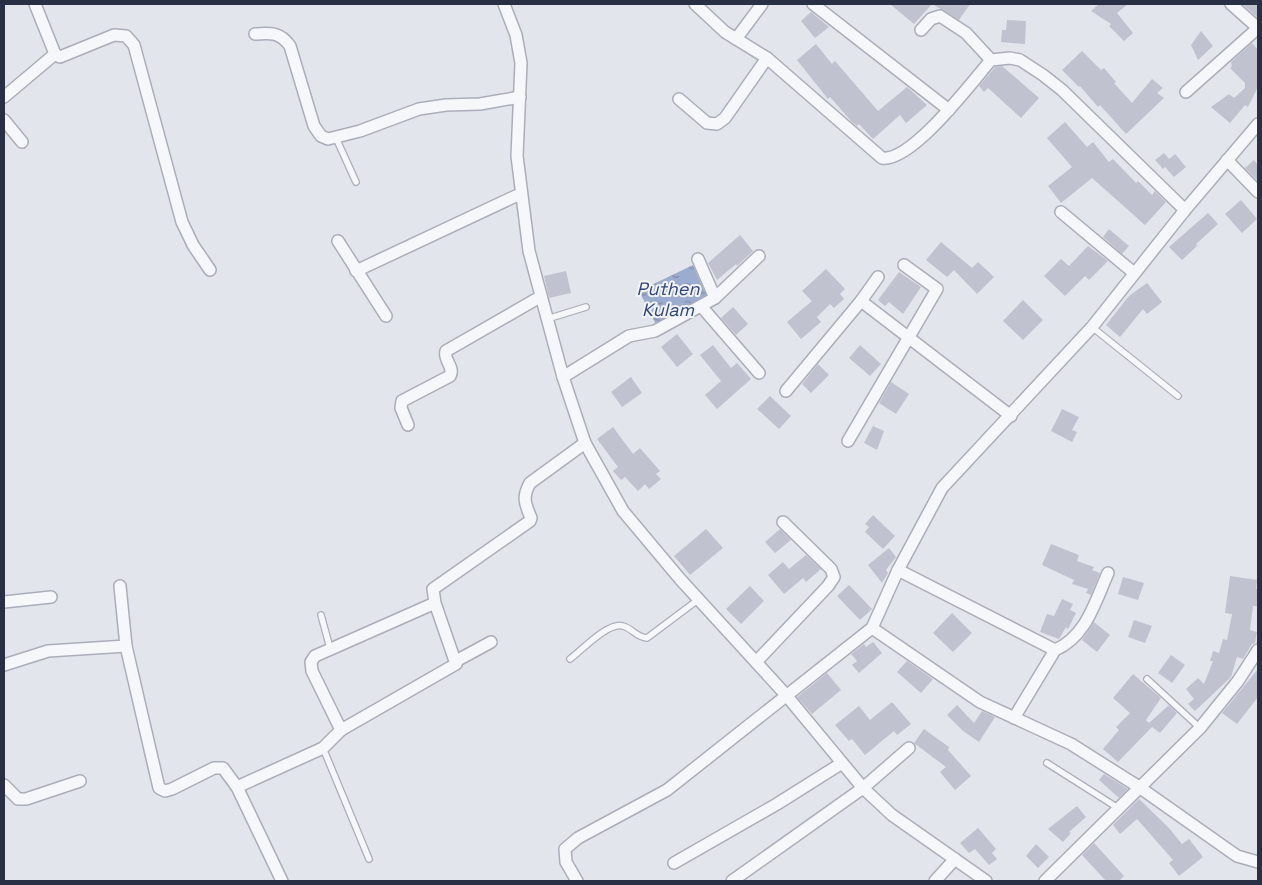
<svg xmlns="http://www.w3.org/2000/svg" width="1262" height="885" viewBox="0 0 1262 885" font-family="'Space Grotesk',sans-serif">
  <style>
    .water { fill: url(#water-ripples) }
    .building { fill: #c0c3cf }
    .lines { fill: none; stroke-linecap: round; stroke-linejoin: round }
    .lane-casing { stroke: #abaeba; stroke-width: 8 }
    .street-casing { stroke: #abaeba; stroke-width: 14 }
    .lane { stroke: #f6f7fa; stroke-width: 5.5 }
    .street { stroke: #f6f7fa; stroke-width: 11 }
    .labels { text-anchor: middle; stroke-width: 4; stroke-linejoin: round; paint-order: stroke }
    .water-label { font-size: 18px; font-style: italic; fill: #30467c; stroke: #f3f4f9 }
  </style>
  <defs>
    <pattern id="water-ripples" width="26" height="14" patternUnits="userSpaceOnUse" patternTransform="scale(1.25)"><rect width="26" height="14" fill="#9cacce"/><path d="M2 4q2-2 4 0t4 0M15 11q2-2 4 0t4 0" fill="none" stroke="#7f8ca9"/></pattern>
  </defs>
  <rect width="100%" height="100%" fill="#e3e5ec"/>
  <polygon class="water" points="693,265 709,301 658,328 639,291"/>
  <g class="building">
    <polygon points="890,4 970,4 959,20 932,4 914,24"/>
    <polygon points="1099,4 1128,4 1117,13 1133,33 1124,41 1109,26 1111,24 1091,11"/>
    <polygon points="1242,4 1258,4 1258,18"/>
    <polygon points="811,12 829,27 815,38 801,21"/>
    <polygon points="1007,20 1026,21 1025,44 1001,42 1002,30 1006,30"/>
    <polygon points="1201,31 1213,46 1198,60 1191,45"/>
    <polygon points="1252,43 1258,50 1258,87 1248,107 1245,105 1230,123 1211,107 1229,94 1234,98 1245,88 1245,83 1230,68 1232,66 1231,62"/>
    <polygon points="816,44 832,64 835,61 878,111 907,87 927,105 906,123 900,115 873,139 859,124 857,126 852,122 830,97 828,99 797,60"/>
    <polygon points="1082,51 1101,70 1104,68 1116,82 1114,83 1132,103 1152,79 1163,88 1157,93 1164,98 1126,134 1100,105 1098,107 1080,86 1079,87 1062,70"/>
    <polygon points="1002,66 1039,98 1021,118 988,88 984,92 979,86 995,67"/>
    <polygon points="1065,122 1087,147 1093,142 1109,162 1113,159 1136,183 1138,181 1152,195 1155,191 1166,202 1145,225 1092,178 1061,203 1048,186 1072,167 1047,138"/>
    <polygon points="1164,153 1169,159 1175,154 1186,167 1174,177 1165,167 1163,169 1155,160"/>
    <polygon points="1254,160 1258,165 1258,181 1245,168"/>
    <polygon points="1241,200 1257,219 1242,233 1225,214"/>
    <polygon points="1208,213 1218,224 1196,244 1197,246 1182,260 1169,247"/>
    <polygon points="1109,229 1129,246 1122,254 1103,237"/>
    <polygon points="740,235 753,251 737,266 736,264 717,280 708,263"/>
    <polygon points="941,242 972,268 978,262 994,277 977,294 954,270 947,277 926,260"/>
    <polygon points="1088,246 1108,261 1089,280 1085,276 1065,296 1044,276 1061,259 1069,266"/>
    <polygon points="826,269 845,289 840,294 844,299 834,308 830,304 817,317 821,322 801,339 787,322 812,301 802,291"/>
    <polygon points="566,271 571,293 549,298 544,276"/>
    <polygon points="899,272 921,287 903,314 889,302 885,306 878,300"/>
    <polygon points="1147,283 1162,302 1147,314 1143,309 1120,337 1106,325 1129,296"/>
    <polygon points="1023,300 1043,320 1023,340 1003,321"/>
    <polygon points="733,307 748,324 736,335 721,318"/>
    <polygon points="677,334 693,354 677,367 661,347"/>
    <polygon points="713,345 731,368 737,363 751,379 717,409 705,395 721,381 700,355"/>
    <polygon points="860,345 881,364 870,376 849,358"/>
    <polygon points="818,364 829,375 811,393 802,384"/>
    <polygon points="631,377 642,393 622,407 611,392"/>
    <polygon points="891,382 909,394 896,414 879,403"/>
    <polygon points="770,396 791,416 779,429 757,409"/>
    <polygon points="1062,409 1079,417 1072,430 1077,432 1072,442 1051,431"/>
    <polygon points="873,426 884,431 877,450 864,443"/>
    <polygon points="613,427 633,454 640,448 660,471 656,474 661,479 649,489 645,484 638,491 625,477 621,480 613,471 618,467 597,439"/>
    <polygon points="873,515 895,536 883,549 865,532 869,527 865,524"/>
    <polygon points="706,529 723,548 690,575 674,556"/>
    <polygon points="780,529 791,540 775,553 765,542"/>
    <polygon points="1051,544 1079,555 1077,561 1094,567 1092,570 1100,573 1091,595 1086,593 1088,589 1072,584 1074,580 1042,565"/>
    <polygon points="889,548 896,557 886,570 888,573 882,583 868,565"/>
    <polygon points="806,555 821,569 806,582 803,578 784,594 768,575 783,562 789,569"/>
    <polygon points="1230,576 1257,580 1256,589 1258,589 1258,606 1253,606 1250,630 1257,632 1255,643 1252,644 1243,659 1237,657 1231,677 1195,711 1188,704 1194,699 1186,689 1198,678 1204,684 1213,661 1210,661 1213,651 1219,653 1223,639 1227,640 1232,614 1225,613"/>
    <polygon points="1123,577 1144,583 1138,600 1118,594"/>
    <polygon points="849,585 872,609 860,620 837,596"/>
    <polygon points="750,586 764,601 741,624 726,609"/>
    <polygon points="1062,599 1073,604 1070,610 1076,613 1068,629 1066,627 1059,639 1040,632 1047,614 1054,616"/>
    <polygon points="952,613 972,633 953,652 933,633"/>
    <polygon points="1134,620 1152,626 1145,643 1128,637"/>
    <polygon points="1094,622 1110,635 1097,652 1082,640"/>
    <polygon points="873,642 882,653 859,673 852,665 857,661 851,654 864,644 866,647"/>
    <polygon points="1171,655 1185,665 1172,683 1158,673"/>
    <polygon points="907,661 933,679 921,693 897,672"/>
    <polygon points="1258,669 1258,697 1237,724 1222,713"/>
    <polygon points="827,673 841,690 812,714 797,697"/>
    <polygon points="1133,674 1161,698 1146,720 1149,723 1169,705 1177,713 1160,733 1152,727 1118,762 1103,749 1119,730 1116,727 1130,713 1113,698"/>
    <polygon points="892,702 911,724 897,735 894,731 865,755 852,739 849,741 835,725 859,706 870,720"/>
    <polygon points="957,705 974,723 982,711 995,717 979,742 963,731 947,715"/>
    <polygon points="924,729 949,747 948,750 971,776 955,790 940,772 946,767 914,743"/>
    <polygon points="1104,774 1128,789 1119,798 1099,780"/>
    <polygon points="1139,799 1169,828 1182,844 1189,839 1203,857 1179,876 1169,863 1173,860 1137,819 1120,834 1113,825"/>
    <polygon points="1077,806 1086,817 1069,832 1071,833 1063,842 1048,829"/>
    <polygon points="978,828 996,849 992,853 997,859 989,865 975,849 969,853 960,843"/>
    <polygon points="1094,843 1124,876 1119,881 1106,881 1082,855"/>
    <polygon points="1036,844 1049,857 1038,868 1026,856"/>
  </g>
  <g class="lines">
    <defs>
      <g id="lane">
        <polyline points="336,138 356,182"/>
        <polyline points="547,319 586,307"/>
        <polyline points="1092,327 1178,396"/>
        <polyline points="321,615 330,648"/>
        <path d="M 570,659 C 581,651 609,621 623,626 C 633,629 636,637 647,638 L 699,599"/>
        <polyline points="1147,679 1200,728"/>
        <polyline points="323,748 369,859"/>
        <polyline points="1047,763 1118,808"/>
      </g>
      <g id="street">
        <polyline points="35,4 55,54 60,57 114,35 126,36 134,45 182,222 193,245 210,270"/>
        <polyline points="504,4 516,35 521,63 517,156 529,251 563,377 585,443 623,511 680,579 786,695 863,788 892,815 986,881"/>
        <path d="M 695,4 L 725,32 L 767,58 L 882,158 C 912,162 971,83 991,60 L 1010,58 L 1020,60 L 1043,75 L 1062,90 L 1185,210"/>
        <polyline points="813,4 949,110"/>
        <polyline points="1231,4 1258,28"/>
        <polyline points="921,30 931,19 940,16 966,33 991,60"/>
        <path d="M 255,34 C 271,33 280,32 290,46 L 314,126 L 321,136 L 328,139 L 360,131 L 419,109 L 446,105 L 480,104 L 520,97"/>
        <polyline points="736,39 762,4"/>
        <polyline points="1186,92 1258,28"/>
        <polyline points="4,97 55,54"/>
        <polyline points="679,99 707,123 717,124 725,118 767,58"/>
        <polyline points="4,120 22,142"/>
        <polyline points="1227,160 1258,192"/>
        <polyline points="1061,212 1134,273"/>
        <polyline points="338,241 386,316"/>
        <polyline points="698,259 715,298"/>
        <polyline points="356,271 520,194"/>
        <polyline points="878,277 861,301 1011,416"/>
        <polyline points="701,306 759,373"/>
        <polyline points="563,377 629,336 655,331 715,298 759,256"/>
        <polyline points="786,391 861,301"/>
        <path d="M 408,425 L 401,408 L 402,401 L 450,376 C 455,367 443,360 446,351 L 540,297"/>
        <polyline points="848,441 937,289 904,265"/>
        <polyline points="898,570 1055,650 1014,718"/>
        <polyline points="120,586 126,646 159,788 165,791 172,789 214,768 223,768 237,787 323,748 341,730"/>
        <polyline points="4,602 51,597"/>
        <path d="M 435,603 L 315,656 L 311,662 L 312,671 L 341,730 L 456,664 L 435,603 L 433,589 L 530,521 L 531,518 C 525,504 522,497 530,483 L 585,443"/>
        <polyline points="872,628 980,702 1071,744 1139,787 1237,856 1258,862"/>
        <path d="M 1055,650 C 1086,637 1095,602 1108,573"/>
        <polyline points="456,661 491,642"/>
        <polyline points="756,662 828,586 834,577 831,569 783,522"/>
        <polyline points="4,665 48,651 126,646"/>
        <polyline points="4,785 18,799 26,799 80,781"/>
        <polyline points="237,787 282,881"/>
        <polyline points="674,863 777,804 842,763"/>
        <polyline points="577,881 566,862 565,849 578,838 667,790 872,628 898,570 942,488 1092,327 1185,210 1258,124"/>
        <polyline points="732,881 863,788 909,748"/>
        <polyline points="935,881 955,859"/>
        <polyline points="1045,881 1200,728 1238,681 1258,650"/>
      </g>
    </defs>
    <use href="#lane" class="lane-casing"/>
    <use href="#street" class="street-casing"/>
    <use href="#lane" class="lane"/>
    <use href="#street" class="street"/>
  </g>
  <g class="labels">
    <g class="water-label">
      <text x="668" y="295">Puthen<tspan x="668" dy="21">Kulam</tspan></text>
    </g>
  </g>
  <rect width="1262" height="885" fill="none" stroke="#292f45" stroke-width="10"/>
</svg>
